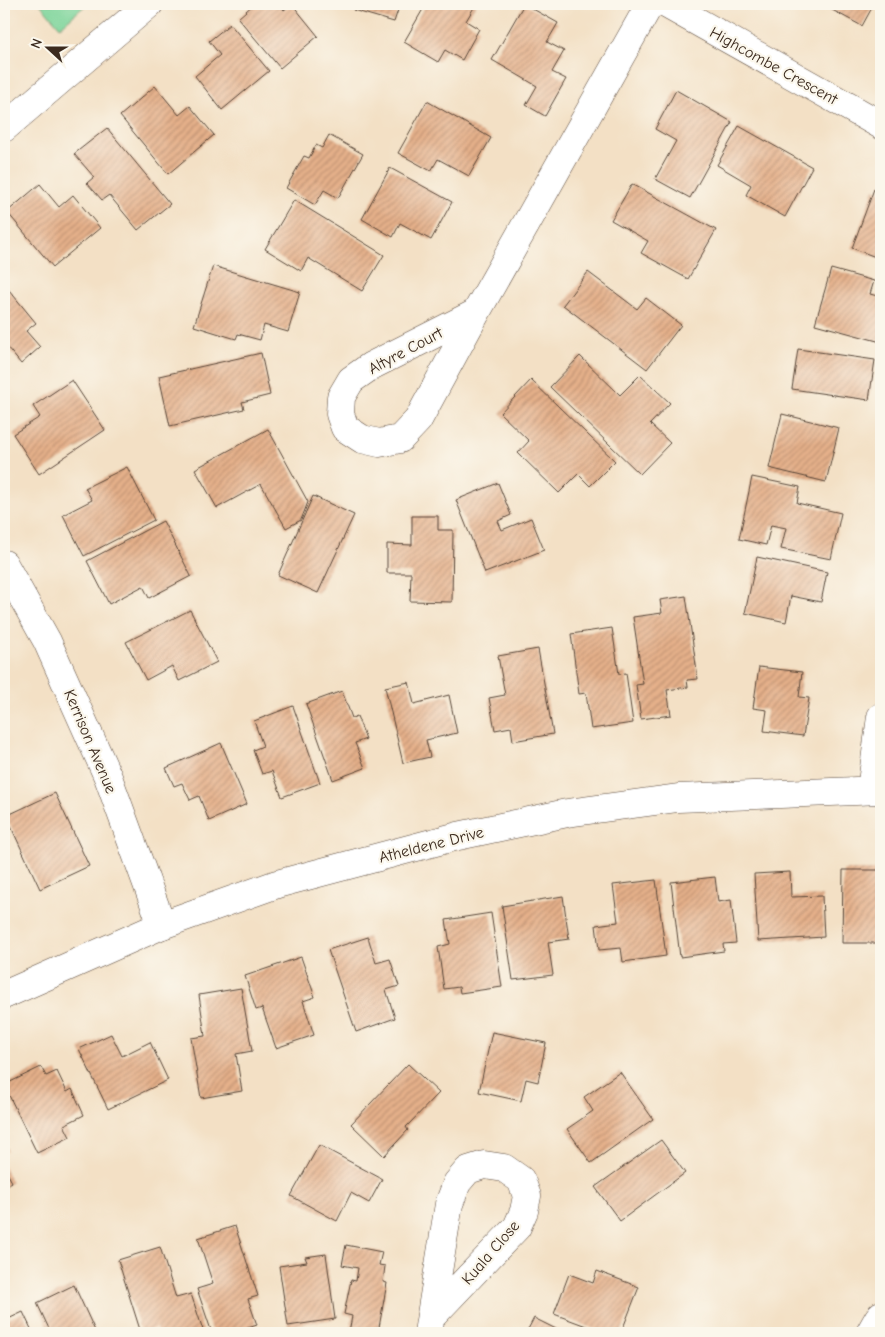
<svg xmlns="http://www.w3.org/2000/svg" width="885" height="1337" viewBox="0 0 885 1337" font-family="'Comic Neue',sans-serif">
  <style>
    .green { fill: #7bd49a; stroke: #5b7f5c }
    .building { fill: url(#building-hatch) }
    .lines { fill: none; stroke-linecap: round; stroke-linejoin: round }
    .minor-casing { stroke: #574537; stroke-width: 29 }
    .minor { stroke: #fff; stroke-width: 28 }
    .labels { text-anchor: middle; stroke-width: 4.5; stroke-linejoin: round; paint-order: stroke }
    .street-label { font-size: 16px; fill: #3b2a1e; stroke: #fbf7ec }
  </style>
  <defs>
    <pattern id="building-hatch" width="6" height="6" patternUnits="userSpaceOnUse" patternTransform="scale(1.25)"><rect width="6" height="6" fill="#e5b08a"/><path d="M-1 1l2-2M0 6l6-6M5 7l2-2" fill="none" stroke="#bb8f70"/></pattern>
  </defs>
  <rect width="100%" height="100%" fill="#fbf7ec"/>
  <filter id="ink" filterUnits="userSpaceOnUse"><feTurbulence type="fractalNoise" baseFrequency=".02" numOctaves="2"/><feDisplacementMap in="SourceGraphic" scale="10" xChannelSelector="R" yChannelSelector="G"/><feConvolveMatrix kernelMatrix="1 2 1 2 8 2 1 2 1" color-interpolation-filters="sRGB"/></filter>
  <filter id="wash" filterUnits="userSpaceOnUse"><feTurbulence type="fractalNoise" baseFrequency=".0096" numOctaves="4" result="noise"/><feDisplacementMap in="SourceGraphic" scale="20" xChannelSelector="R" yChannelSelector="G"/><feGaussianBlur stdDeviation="1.12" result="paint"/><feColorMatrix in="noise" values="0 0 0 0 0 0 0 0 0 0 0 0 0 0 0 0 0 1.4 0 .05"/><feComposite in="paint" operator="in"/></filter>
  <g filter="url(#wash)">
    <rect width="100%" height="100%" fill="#f3e0c5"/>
    <polygon class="green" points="40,4 87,4 60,27"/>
    <g id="blocks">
      <g class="building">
        <polygon points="254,4 279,4 284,10 292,4 318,36 280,68 238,18"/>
        <polygon points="355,4 400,4 394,22 353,10"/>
        <polygon points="426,4 476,4 466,21 479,29 462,60 445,50 438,62 404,42"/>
        <polygon points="524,4 558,23 547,42 564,51 552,72 566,79 545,116 526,105 537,86 492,60"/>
        <polygon points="821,4 874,4 862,26"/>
        <polygon points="230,24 269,71 222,110 195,76 220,55 209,41"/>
        <polygon points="155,86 179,115 190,106 214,135 168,174 120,116"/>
        <polygon points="676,90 732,122 690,198 655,179 676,141 655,129"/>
        <polygon points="427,101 491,138 469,176 438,159 431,171 398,153"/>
        <polygon points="739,126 812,167 785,217 746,195 751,185 717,165"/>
        <polygon points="107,128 170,204 138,230 109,195 102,200 87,183 94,177 74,154"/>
        <polygon points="329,135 363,154 338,198 324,190 315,205 286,188 304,156 309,158 316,145 322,148"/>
        <polygon points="390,168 452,202 431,240 400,223 393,237 362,219"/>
        <polygon points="40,184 59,207 73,195 100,228 53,267 7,212"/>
        <polygon points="632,184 716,230 688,279 641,253 648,241 611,220"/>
        <polygon points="874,189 881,192 881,259 852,248"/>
        <polygon points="294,200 384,255 362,291 308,258 301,271 265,249"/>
        <polygon points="213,266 300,292 288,332 264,325 260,340 238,334 236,339 194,326"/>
        <polygon points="831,269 874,281 870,294 881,297 881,342 815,324"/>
        <polygon points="588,272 637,309 646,298 681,325 647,369 563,305"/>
        <polygon points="9,290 36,323 26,331 40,347 21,364 7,347 4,350 4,295"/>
        <polygon points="798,349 875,360 869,400 792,389"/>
        <polygon points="261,353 270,395 242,402 244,409 170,426 159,376"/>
        <polygon points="580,356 620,395 640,375 670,403 650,424 670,443 640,474 550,387"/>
        <polygon points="72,380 105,430 39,474 13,434 40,417 33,406"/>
        <polygon points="531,380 615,461 590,486 578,474 559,493 518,453 529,441 500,413"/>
        <polygon points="782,414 839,428 826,482 769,468"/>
        <polygon points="268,429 308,502 301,520 286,528 261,484 217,508 195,469"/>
        <polygon points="127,467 154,520 84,556 63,515 92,500 85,488"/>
        <polygon points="752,477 800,487 797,503 841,513 831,559 781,549 786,528 771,525 766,545 739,539"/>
        <polygon points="498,483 511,515 498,521 502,530 531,518 544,550 485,573 456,500"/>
        <polygon points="313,496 354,515 318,593 278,575"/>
        <polygon points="412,516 438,516 438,530 453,530 452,602 410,601 411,573 387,573 387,544 412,545"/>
        <polygon points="163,521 191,576 149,598 143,586 109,604 87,561"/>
        <polygon points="757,557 827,572 821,602 791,596 786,622 745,613"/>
        <polygon points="686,596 698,679 687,680 688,687 667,690 671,715 641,719 636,685 643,684 633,617 662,613 660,600"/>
        <polygon points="190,610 217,662 179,681 172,666 146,680 126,642"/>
        <polygon points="612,628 619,674 626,673 633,723 591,729 586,693 579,694 571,634"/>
        <polygon points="538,649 553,734 513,741 511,727 495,730 489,698 505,695 498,656"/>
        <polygon points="759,667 802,672 799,697 809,698 803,736 764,731 767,710 753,708"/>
        <polygon points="409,682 414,704 449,695 457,733 426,740 430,757 403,763 385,687"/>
        <polygon points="342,691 352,718 357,716 366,739 355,743 365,768 333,780 306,704"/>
        <polygon points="293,706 320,783 282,797 272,771 262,774 253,750 263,746 254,721"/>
        <polygon points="221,743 247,804 209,821 199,796 190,800 182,783 174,786 166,768"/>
        <polygon points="55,793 89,866 40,889 6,816"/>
        <polygon points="843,870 881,870 881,943 842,943"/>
        <polygon points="790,872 791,897 822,896 824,937 758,941 754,874"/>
        <polygon points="715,877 718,902 731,900 736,943 723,944 724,951 680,957 671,882"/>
        <polygon points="656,880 666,956 623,962 621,948 599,950 596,925 618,922 613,885"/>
        <polygon points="563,896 569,939 548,942 553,975 513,980 502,906"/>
        <polygon points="491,913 502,987 460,993 459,987 444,989 438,947 450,944 446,920"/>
        <polygon points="368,937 376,963 390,959 399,986 386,990 395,1018 356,1032 328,950"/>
        <polygon points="301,957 315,997 303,1001 314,1035 276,1048 262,1008 256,1010 245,976"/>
        <polygon points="241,988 252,1051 236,1054 242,1091 201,1098 191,1038 205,1036 199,995"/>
        <polygon points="492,1032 546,1043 538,1082 526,1079 521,1101 479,1092"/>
        <polygon points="111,1034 122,1056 150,1042 168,1080 108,1109 79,1049"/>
        <polygon points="408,1064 439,1093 406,1127 408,1130 384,1156 351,1124"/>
        <polygon points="41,1067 46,1076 57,1071 67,1092 72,1089 84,1115 64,1125 70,1137 37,1153 4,1085"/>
        <polygon points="620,1072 653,1119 591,1163 567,1129 593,1111 584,1097"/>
        <polygon points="661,1140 685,1173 620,1221 595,1187"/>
        <polygon points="4,1143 8,1151 4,1153"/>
        <polygon points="319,1145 382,1179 369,1203 351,1193 337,1221 291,1196"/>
        <polygon points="4,1167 12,1182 4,1187"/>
        <polygon points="235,1226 258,1296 248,1299 257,1325 233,1333 212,1333 197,1289 213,1284 198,1238"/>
        <polygon points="346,1245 382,1252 379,1265 385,1266 383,1282 387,1283 378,1333 349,1333 352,1316 344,1314 351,1280 356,1281 358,1268 342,1265"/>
        <polygon points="160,1247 176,1298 191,1294 204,1333 158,1333 156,1328 141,1333 118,1260"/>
        <polygon points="326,1254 335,1319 288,1326 279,1266 307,1262 305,1257"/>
        <polygon points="597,1271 639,1287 621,1333 605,1333 554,1314 569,1274 593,1283"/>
        <polygon points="74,1285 96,1333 51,1333 37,1303"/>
        <polygon points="23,1312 33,1333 4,1333 4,1321"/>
        <polygon points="534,1318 564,1333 526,1333"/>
      </g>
    </g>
  </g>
  <g filter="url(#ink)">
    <use href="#blocks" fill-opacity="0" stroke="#574537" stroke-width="1"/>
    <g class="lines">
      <defs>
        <g id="minor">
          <polyline points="666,4 881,125"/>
          <polyline points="4,128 149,4"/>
          <polyline points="476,313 371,366 351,380 341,397 340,414 345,428 362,439 379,443 400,439 418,420 476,313 650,4"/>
          <polyline points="4,564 47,641 108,777 162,925"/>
          <polyline points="871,790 881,717"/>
          <polyline points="4,995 162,925 277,884 458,836 567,813 678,798 881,790"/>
          <polyline points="428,1333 449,1204 457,1183 468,1170 484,1165 504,1168 521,1180 527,1196 524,1211 517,1227 432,1316"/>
          <polyline points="870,1333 878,1319 881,1315"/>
        </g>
      </defs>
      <use href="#minor" class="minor-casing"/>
      <use href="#minor" class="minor"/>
    </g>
  </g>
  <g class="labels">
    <g class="street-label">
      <text transform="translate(774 65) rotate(29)" y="6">Highcombe Crescent</text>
      <text transform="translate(405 350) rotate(-28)" y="6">Altyre Court</text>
      <text transform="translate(91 741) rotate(67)" y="6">Kerrison Avenue</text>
      <text transform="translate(431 844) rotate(-14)" y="6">Atheldene Drive</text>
      <text transform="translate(490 1252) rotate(-49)" y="6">Kuala Close</text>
    </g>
  </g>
  <rect width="885" height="1337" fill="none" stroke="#fbf7ec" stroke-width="20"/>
  <g transform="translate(48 48) rotate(291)" stroke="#fbf7ec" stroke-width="4" paint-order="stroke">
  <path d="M0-4L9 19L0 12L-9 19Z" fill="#3b2a1e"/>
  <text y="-8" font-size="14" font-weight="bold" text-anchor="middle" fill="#3b2a1e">N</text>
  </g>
</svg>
